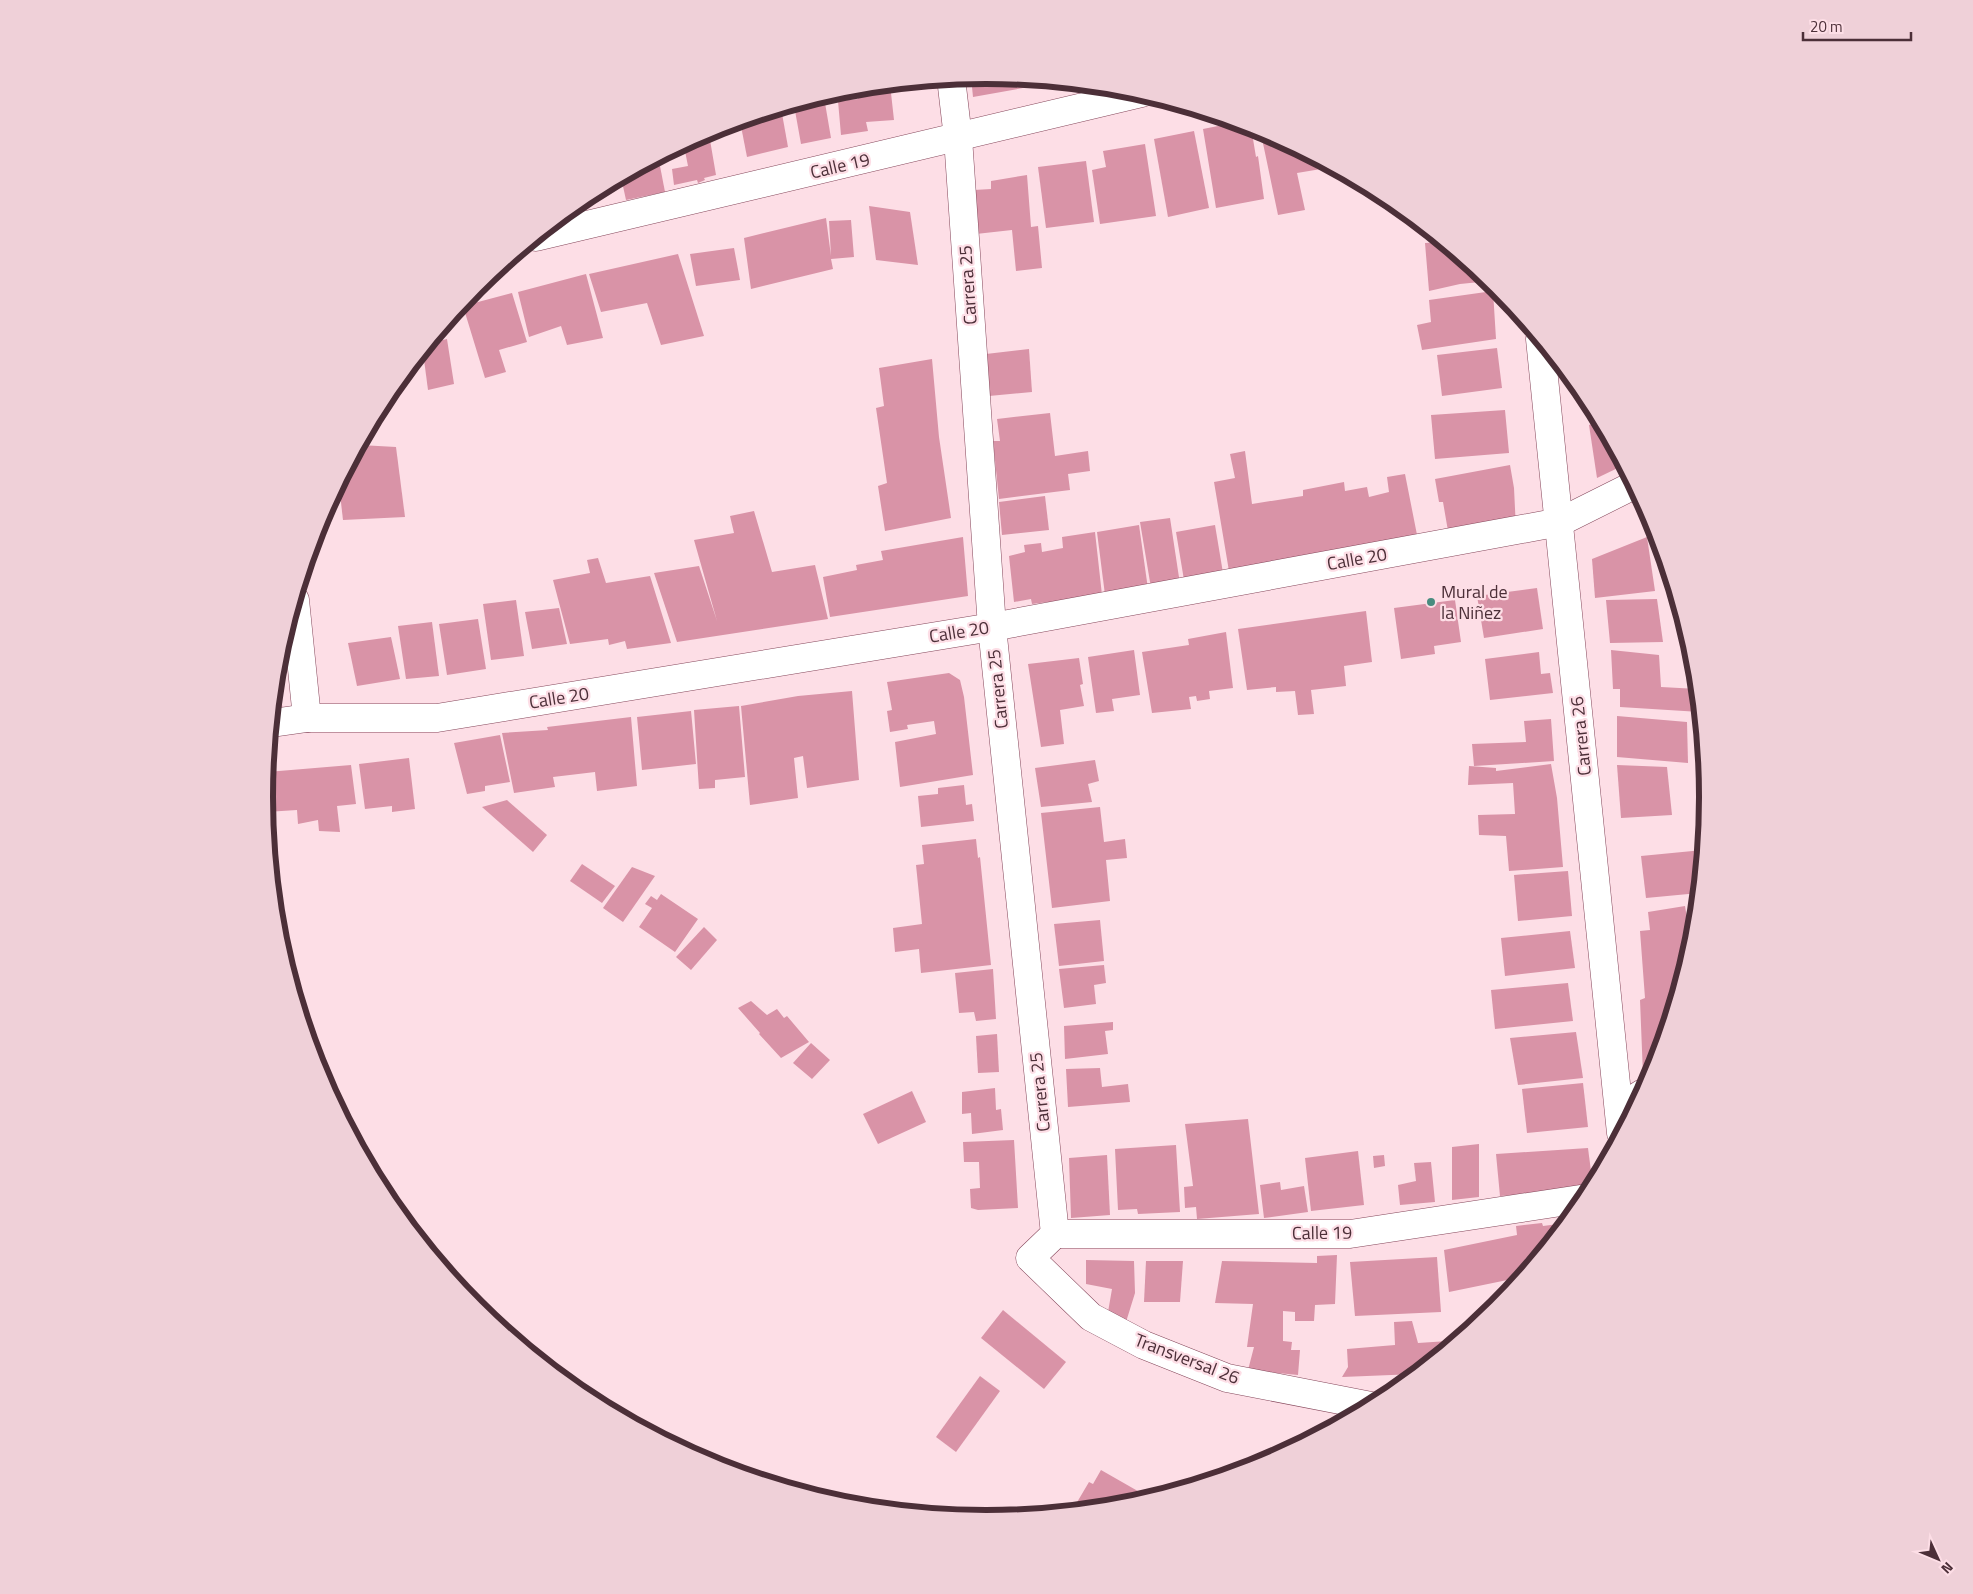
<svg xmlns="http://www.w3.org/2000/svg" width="1973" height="1594" viewBox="0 0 1973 1594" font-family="'Titillium Web',sans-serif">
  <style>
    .building { fill: #d993a7 }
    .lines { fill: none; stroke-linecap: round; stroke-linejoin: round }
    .street-casing { stroke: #85475b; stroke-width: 29 }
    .street { stroke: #fff; stroke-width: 28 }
    .poi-dot { fill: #488c7f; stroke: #fddee6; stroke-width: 2 }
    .labels { text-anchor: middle; stroke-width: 4.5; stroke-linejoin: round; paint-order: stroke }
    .street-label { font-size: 18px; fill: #4c2f38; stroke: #fddee6 }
    .poi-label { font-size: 18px; fill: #4c2f38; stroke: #fddee6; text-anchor: start }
    .rim { fill: none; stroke: #4c2f38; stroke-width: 6 }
  </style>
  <rect width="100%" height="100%" fill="#fddee6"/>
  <g class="building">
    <polygon points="986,75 1033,80 1034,86 973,97 971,77"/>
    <polygon points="890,84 894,120 866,122 868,131 841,135 838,101 858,99 857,88"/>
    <polygon points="808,101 810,107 825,103 831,138 801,144 794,105"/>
    <polygon points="781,108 788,147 747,157 740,121"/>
    <polygon points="1238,122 1251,127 1256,157 1258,156 1264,199 1216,208 1203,129"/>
    <polygon points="1260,129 1326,164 1327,168 1297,173 1305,210 1278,215"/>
    <polygon points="1194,131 1209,208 1168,217 1154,139"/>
    <polygon points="710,140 716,175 704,178 705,180 698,183 697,180 674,185 672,169 688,166 684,146"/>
    <polygon points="1145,144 1156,216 1100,224 1092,170 1106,167 1103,151"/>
    <polygon points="1086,161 1094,222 1046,228 1038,167"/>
    <polygon points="660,166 665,192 626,200 621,177 633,171"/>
    <polygon points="1027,175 1031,227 1038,226 1042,268 1016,271 1012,230 976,234 974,190 991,189 991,181"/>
    <polygon points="869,206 910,212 918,265 876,260"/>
    <polygon points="826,218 831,256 829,221 851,220 854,257 831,259 833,269 751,289 744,238"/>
    <polygon points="1442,242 1490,281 1460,284 1429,291 1425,243"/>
    <polygon points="734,248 740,280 696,286 690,254"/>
    <polygon points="678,254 704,336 661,345 647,303 601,312 589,274"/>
    <polygon points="586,274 603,338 567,345 561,326 529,337 518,292"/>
    <polygon points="1493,291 1496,339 1422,350 1417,325 1431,322 1429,300"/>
    <polygon points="512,293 527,342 499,350 506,372 485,378 463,306"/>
    <polygon points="447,339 454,384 428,390 423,352 430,343"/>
    <polygon points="1497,348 1502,388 1442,396 1437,355"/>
    <polygon points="1029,349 1032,392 989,396 986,354"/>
    <polygon points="417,359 418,367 409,368"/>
    <polygon points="932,359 939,437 951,518 885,531 878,486 887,483 876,408 884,406 879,368"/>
    <polygon points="1505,410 1509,453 1435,459 1431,415"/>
    <polygon points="1050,413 1055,456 1088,451 1090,471 1068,474 1070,490 999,499 993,441 1000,441 997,419"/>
    <polygon points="1600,421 1624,465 1597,478 1589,425"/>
    <polygon points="360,445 396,447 405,517 343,520 339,485"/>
    <polygon points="1245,451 1252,504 1303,496 1303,490 1344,482 1345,491 1367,487 1369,497 1389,492 1387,477 1405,474 1419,545 1230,577 1214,482 1235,478 1230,454"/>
    <polygon points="1510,465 1514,488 1516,529 1448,531 1443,502 1439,502 1435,479"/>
    <polygon points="1045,496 1049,530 1002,535 999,502"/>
    <polygon points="754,511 772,572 815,565 828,619 677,642 654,573 699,566 717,621 694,540 734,533 730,516"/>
    <polygon points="1170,518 1180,584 1151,588 1140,522"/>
    <polygon points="1139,525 1148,589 1105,595 1097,532"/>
    <polygon points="1215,525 1223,573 1184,580 1176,532"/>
    <polygon points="1095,532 1102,595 1049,605 1048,602 1032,604 1031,599 1014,602 1009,556 1025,552 1024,545 1041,543 1042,552 1063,548 1062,537"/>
    <polygon points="1657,532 1675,590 1667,593 1653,534"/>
    <polygon points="963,537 968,596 830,617 823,577 857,570 856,565 883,560 881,551"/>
    <polygon points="1647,537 1655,591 1595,598 1592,559"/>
    <polygon points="598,558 606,583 650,576 671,643 627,649 625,641 609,645 608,639 570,644 553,580 590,573 587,560"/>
    <polygon points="1537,588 1543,629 1484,638 1477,596"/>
    <polygon points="1657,599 1663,642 1610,643 1606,600"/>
    <polygon points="516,600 524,656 491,660 483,604"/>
    <polygon points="1455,600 1461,642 1434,646 1435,654 1401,659 1394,608"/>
    <polygon points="559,608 567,644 532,649 525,612"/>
    <polygon points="1366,611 1372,662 1344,666 1346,686 1311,690 1314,714 1298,715 1295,691 1276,692 1276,687 1247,690 1238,629"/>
    <polygon points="478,619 486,669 447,675 439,624"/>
    <polygon points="432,622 439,676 406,679 398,626"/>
    <polygon points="1226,632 1233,688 1209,691 1210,699 1197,701 1196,696 1189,697 1191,709 1152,713 1142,652 1189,645 1188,639"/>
    <polygon points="391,637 400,679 357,686 348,643"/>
    <polygon points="1134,650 1140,695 1112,699 1114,711 1096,713 1088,657"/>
    <polygon points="1611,650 1659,655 1661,687 1698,689 1700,712 1620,707 1620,689 1613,689"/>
    <polygon points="1539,652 1541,674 1550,673 1553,693 1490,700 1485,659"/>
    <polygon points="1079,658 1083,684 1080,685 1084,706 1060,710 1064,744 1041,747 1028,664"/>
    <polygon points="277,669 283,711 273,711"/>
    <polygon points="949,673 960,680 964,697 973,775 900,787 895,742 936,734 934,721 907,725 908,729 890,732 887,711 892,710 887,682"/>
    <polygon points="852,691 859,780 807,788 803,756 794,758 798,798 750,805 741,706 798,696"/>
    <polygon points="739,706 745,777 715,780 715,788 699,789 694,710"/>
    <polygon points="691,711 696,764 642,770 637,717"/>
    <polygon points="1617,716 1687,722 1688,763 1617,757"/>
    <polygon points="631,717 637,786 597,791 595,772 553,777 555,787 514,793 502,733 548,730 547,727"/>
    <polygon points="1551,719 1554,761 1474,766 1472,744 1526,742 1524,721"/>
    <polygon points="500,735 510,782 485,786 485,791 467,794 454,743"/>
    <polygon points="409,758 415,809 392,812 392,806 365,809 359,764"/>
    <polygon points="1095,760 1099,781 1088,784 1092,802 1041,807 1035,768"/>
    <polygon points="1551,764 1557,798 1563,867 1509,871 1506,836 1479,835 1478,815 1515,814 1513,783 1468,785 1469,766 1496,768 1496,771"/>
    <polygon points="351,765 356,804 337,806 340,832 319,831 318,820 298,824 297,810 266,812 265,797 267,772"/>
    <polygon points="1617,765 1667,767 1672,815 1621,818"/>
    <polygon points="964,785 966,805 972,804 974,821 921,827 918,796 938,794 938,788"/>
    <polygon points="507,800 547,835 533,852 482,807"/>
    <polygon points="1100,807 1104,842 1125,839 1127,858 1106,860 1110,901 1052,908 1041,813"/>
    <polygon points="976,839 978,858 980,857 991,965 921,973 919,949 895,952 893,928 922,924 916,865 924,864 922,845"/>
    <polygon points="1703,850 1699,893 1646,898 1641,856"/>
    <polygon points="582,864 615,886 602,903 570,881"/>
    <polygon points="632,867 655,876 623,922 603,908"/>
    <polygon points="1568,871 1572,916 1518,921 1514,875"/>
    <polygon points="661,894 698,919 675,952 639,927 652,908 645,904 651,896 657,900"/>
    <polygon points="1685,906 1688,924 1696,923 1695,938 1679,988 1669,992 1670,1020 1655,1070 1643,1075 1640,1000 1645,998 1640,931 1650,930 1648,912"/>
    <polygon points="1100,920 1104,961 1059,966 1054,924"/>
    <polygon points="704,927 717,940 691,970 676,957"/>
    <polygon points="1570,931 1575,968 1505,976 1501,938"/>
    <polygon points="1104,965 1106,983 1094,985 1096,1004 1064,1008 1059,969"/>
    <polygon points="993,969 996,1019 976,1021 974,1012 959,1013 955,973"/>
    <polygon points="1568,983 1573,1021 1495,1029 1491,990"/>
    <polygon points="751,1001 767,1015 777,1009 784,1018 787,1016 809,1042 781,1058 759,1034 760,1033 738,1008"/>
    <polygon points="1113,1022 1113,1030 1105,1031 1108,1054 1065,1059 1064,1026"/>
    <polygon points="1576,1032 1583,1078 1518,1085 1510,1038"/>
    <polygon points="997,1034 999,1072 978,1073 976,1036"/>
    <polygon points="811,1043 830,1060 812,1079 793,1063"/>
    <polygon points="1100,1068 1102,1087 1128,1084 1130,1102 1068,1107 1066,1069"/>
    <polygon points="1583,1083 1588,1127 1527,1133 1522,1089"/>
    <polygon points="995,1088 996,1110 1001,1109 1003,1130 972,1134 971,1113 962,1114 962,1092"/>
    <polygon points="912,1091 926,1122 878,1144 863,1114"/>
    <polygon points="1248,1119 1259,1214 1197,1219 1196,1207 1185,1208 1184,1187 1193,1186 1185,1124"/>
    <polygon points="1014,1140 1018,1208 978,1210 971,1208 970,1189 980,1188 979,1162 964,1162 963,1142"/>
    <polygon points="1479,1144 1479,1197 1452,1200 1452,1147"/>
    <polygon points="1176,1145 1180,1212 1138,1214 1137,1209 1118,1210 1115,1149"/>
    <polygon points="1588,1148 1593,1187 1591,1190 1500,1196 1496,1154"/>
    <polygon points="1358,1151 1364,1205 1311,1211 1305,1158"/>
    <polygon points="1107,1155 1110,1215 1071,1218 1069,1158"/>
    <polygon points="1384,1155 1385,1166 1374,1168 1373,1156"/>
    <polygon points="1431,1162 1435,1202 1400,1205 1398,1185 1416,1181 1414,1163"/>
    <polygon points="1280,1182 1281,1190 1304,1186 1308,1212 1264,1218 1260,1185"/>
    <polygon points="1542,1223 1543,1226 1566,1223 1522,1277 1449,1292 1444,1250 1517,1235 1516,1226"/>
    <polygon points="1337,1255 1335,1304 1315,1305 1314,1321 1295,1321 1295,1312 1283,1311 1283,1341 1292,1342 1291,1350 1300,1350 1298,1375 1248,1370 1254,1347 1247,1347 1253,1304 1215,1303 1222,1261 1317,1263 1317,1256"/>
    <polygon points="1437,1257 1441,1312 1355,1316 1350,1262"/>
    <polygon points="1086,1260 1134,1261 1135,1293 1126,1322 1108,1312 1112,1289 1086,1284"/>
    <polygon points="1146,1261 1183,1261 1180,1302 1144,1302"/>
    <polygon points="1003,1310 1066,1362 1044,1389 981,1338"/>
    <polygon points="1412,1321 1418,1343 1448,1341 1447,1348 1416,1374 1342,1377 1348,1367 1347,1349 1395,1345 1394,1322"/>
    <polygon points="980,1376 1000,1391 956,1452 936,1437"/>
    <polygon points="1101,1470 1150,1498 1127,1505 1084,1509 1076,1504 1089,1482 1093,1484"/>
  </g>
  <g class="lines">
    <defs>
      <g id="street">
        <polyline points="951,78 958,138 992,627 1055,1234 1030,1258 1091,1317 1144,1345 1227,1378 1371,1406"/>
        <polyline points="536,237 1142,93"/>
        <polyline points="1540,339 1621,1133"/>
        <polyline points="295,600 307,718"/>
        <polyline points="272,723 307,718 437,718 992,627 1560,522 1634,485"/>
        <polyline points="1619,1108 1643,1093"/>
        <polyline points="1055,1234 1350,1234 1587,1198"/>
      </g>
    </defs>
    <use href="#street" class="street-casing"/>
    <use href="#street" class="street"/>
  </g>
  <circle class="poi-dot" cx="1431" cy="602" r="5"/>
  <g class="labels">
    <g class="street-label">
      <text transform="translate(840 166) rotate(-13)" y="6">Calle 19</text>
      <text transform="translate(968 285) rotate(-94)" y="6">Carrera 25</text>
      <text transform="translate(1357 559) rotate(-10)" y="6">Calle 20</text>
      <text transform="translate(959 632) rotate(-9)" y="6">Calle 20</text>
      <text transform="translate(998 689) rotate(-96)" y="6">Carrera 25</text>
      <text transform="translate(559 698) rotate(-9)" y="6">Calle 20</text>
      <text transform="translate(1581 736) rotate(-96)" y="6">Carrera 26</text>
      <text transform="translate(1040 1092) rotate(-96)" y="6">Carrera 25</text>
      <text transform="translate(1322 1233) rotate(-1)" y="6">Calle 19</text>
      <text transform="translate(1187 1359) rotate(21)" y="6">Transversal 26</text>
    </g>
    <g class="poi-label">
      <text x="1441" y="598">Mural de<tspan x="1441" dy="21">la Niñez</tspan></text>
    </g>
  </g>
  <path d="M0 0H1973V1594H0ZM273 797a713 713 0 1 1 1426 0a713 713 0 1 1-1426 0Z" fill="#efd0d8" fill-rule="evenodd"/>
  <path class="rim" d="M273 797a713 713 0 1 1 1426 0a713 713 0 1 1-1426 0Z"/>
  <g transform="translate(1938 1559) rotate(134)" stroke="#fddee6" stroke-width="4" paint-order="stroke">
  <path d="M0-4L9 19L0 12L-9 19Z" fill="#4c2f38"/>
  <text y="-8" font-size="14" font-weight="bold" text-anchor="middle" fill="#4c2f38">N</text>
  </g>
  <path d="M1803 32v8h108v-8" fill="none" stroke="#4c2f38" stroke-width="2.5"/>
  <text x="1810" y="32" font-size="15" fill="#4c2f38" stroke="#fddee6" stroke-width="4" paint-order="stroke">20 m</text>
</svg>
